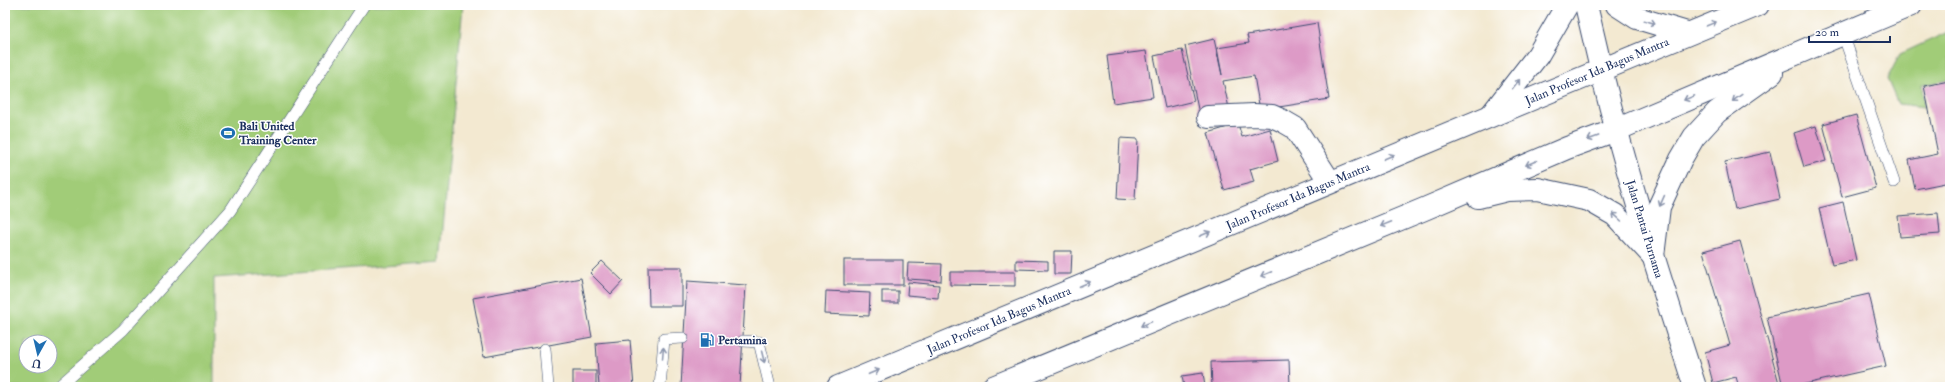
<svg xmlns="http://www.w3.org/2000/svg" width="1955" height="392" viewBox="0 0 1955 392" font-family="'IM FELL Double Pica',serif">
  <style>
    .green { fill: #a1cc78; stroke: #5e7e6b; fill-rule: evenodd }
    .building { fill: #dd9ac6 }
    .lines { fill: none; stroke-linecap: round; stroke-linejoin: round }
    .service-casing { stroke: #3b4b6f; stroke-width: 12 }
    .minor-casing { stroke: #3b4b6f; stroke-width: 24 }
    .tertiary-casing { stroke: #3b4b6f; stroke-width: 24 }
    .trunk-casing { stroke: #3b4b6f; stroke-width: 24 }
    .service { stroke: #fff; stroke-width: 11 }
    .minor { stroke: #fff; stroke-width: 22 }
    .tertiary { stroke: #fff; stroke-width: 22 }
    .trunk { stroke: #fff; stroke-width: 22 }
    .oneway { stroke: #8d97ae }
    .labels { text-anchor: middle; stroke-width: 3; stroke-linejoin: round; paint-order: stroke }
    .street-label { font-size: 12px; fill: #1b2f5e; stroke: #fff }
    .poi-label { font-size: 12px; font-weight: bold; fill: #1b2f5e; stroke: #fff; text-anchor: start }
  </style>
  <rect width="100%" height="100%" fill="#fff"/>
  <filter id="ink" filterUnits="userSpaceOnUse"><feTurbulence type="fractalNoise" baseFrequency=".025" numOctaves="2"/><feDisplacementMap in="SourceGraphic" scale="8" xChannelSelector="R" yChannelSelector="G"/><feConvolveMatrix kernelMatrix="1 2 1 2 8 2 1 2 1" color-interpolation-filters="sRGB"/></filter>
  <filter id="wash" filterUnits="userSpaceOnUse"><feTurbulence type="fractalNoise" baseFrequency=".012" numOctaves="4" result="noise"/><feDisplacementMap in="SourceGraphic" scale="16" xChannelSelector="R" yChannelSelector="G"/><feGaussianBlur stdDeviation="0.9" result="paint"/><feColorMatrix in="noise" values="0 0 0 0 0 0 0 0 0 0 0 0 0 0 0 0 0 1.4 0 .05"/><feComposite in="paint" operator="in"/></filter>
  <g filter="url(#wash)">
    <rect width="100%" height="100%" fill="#f3e9d1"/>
    <g class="green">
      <path d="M 5,5 L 463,5 L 440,262 L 214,278 L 214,387 L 5,387 ZM 26,342 L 50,342 L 50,366 L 26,366 Z"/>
      <polygon points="1950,31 1950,80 1922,85 1924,107 1898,104 1887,79 1900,54"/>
    </g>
    <g id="blocks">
      <g class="building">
        <polygon points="1317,23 1329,99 1260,110 1254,76 1223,81 1229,108 1199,114 1185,46 1214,39 1222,75 1217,48 1249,43 1247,35"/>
        <polygon points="1182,50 1194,101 1165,108 1154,56"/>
        <polygon points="1146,51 1153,97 1113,103 1107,56"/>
        <polygon points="1949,81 1950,89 1950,182 1915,189 1909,160 1938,154 1924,86"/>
        <polygon points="1856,115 1876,188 1842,197 1823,124"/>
        <polygon points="1238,124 1242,137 1270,129 1278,161 1250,169 1254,182 1224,190 1208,133"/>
        <polygon points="1816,126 1826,161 1804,167 1794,133"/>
        <polygon points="1120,138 1138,139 1135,200 1117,199"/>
        <polygon points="1770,152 1780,199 1735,209 1725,162"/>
        <polygon points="1843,202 1856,260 1832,265 1819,208"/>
        <polygon points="1938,213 1940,234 1900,237 1898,216"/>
        <polygon points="1740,241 1768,342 1780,387 1739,387 1736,377 1713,383 1705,352 1730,345 1703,251"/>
        <polygon points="1054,251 1072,251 1071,274 1054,274"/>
        <rect x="844" y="260" width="59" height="25"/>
        <polygon points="1016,260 1048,261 1048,270 1016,269"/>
        <polygon points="602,261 623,281 611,294 590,273"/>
        <polygon points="908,263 942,264 941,281 907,279"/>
        <polygon points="648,267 682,267 682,306 649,306"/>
        <polygon points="950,272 1015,272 1015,286 950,285"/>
        <polygon points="581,278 592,337 484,357 473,298"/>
        <polygon points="687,281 746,285 740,387 681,387"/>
        <polygon points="908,282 939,285 938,298 907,295"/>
        <polygon points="826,291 870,293 869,316 825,314"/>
        <rect x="882" y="291" width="16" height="12"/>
        <polygon points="1869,294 1886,366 1792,387 1783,387 1767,317"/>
        <polygon points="630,340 634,387 599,387 596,343"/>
        <polygon points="1289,360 1290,387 1212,387 1211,362"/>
        <rect x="573" y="371" width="23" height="16"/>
        <polygon points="1203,373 1205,387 1184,387 1182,376"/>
      </g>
    </g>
  </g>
  <g filter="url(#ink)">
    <use href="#blocks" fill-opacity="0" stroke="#3b4b6f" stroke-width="1"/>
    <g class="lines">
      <defs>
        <g id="service">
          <polyline points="1843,34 1894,182"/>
          <polyline points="743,341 759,342 770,387"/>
          <polyline points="545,349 548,387"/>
          <polyline points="58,387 123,330 230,211 364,5"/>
          <polyline points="660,387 664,339 683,338"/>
        </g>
        <g id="minor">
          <polyline points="1586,5 1601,69"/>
          <polyline points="1208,117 1254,115 1272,116 1283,121 1295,128 1330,182"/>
        </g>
        <path id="tertiary" d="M 1601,69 C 1627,177 1661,282 1695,387"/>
        <g id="trunk">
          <polyline points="1617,5 1637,18 1687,33"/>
          <polyline points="1492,114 1538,55 1567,5"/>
          <polyline points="1478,197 1507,190 1538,189 1589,200 1615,215 1653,256"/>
          <polyline points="1653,256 1659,207 1681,159 1694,137 1717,112 1772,73"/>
          <polyline points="838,387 1758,5"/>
          <polyline points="993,387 1422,210 1567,148 1616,130 1911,5"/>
        </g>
      </defs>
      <use href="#service" class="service-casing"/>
      <use href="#minor" class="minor-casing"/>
      <use href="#tertiary" class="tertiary-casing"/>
      <use href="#trunk" class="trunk-casing"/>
      <use href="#service" class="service"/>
      <use href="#minor" class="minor"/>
      <use href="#tertiary" class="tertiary"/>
      <use href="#trunk" class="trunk"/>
    </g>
    <defs><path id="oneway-shaft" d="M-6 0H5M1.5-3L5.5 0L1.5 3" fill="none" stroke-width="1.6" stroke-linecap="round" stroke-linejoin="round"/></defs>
    <g class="oneway">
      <use href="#oneway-shaft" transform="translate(1650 22) rotate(17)"/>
      <use href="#oneway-shaft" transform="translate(1711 24) rotate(-22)"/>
      <use href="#oneway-shaft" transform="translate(1516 84) rotate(-52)"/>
      <use href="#oneway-shaft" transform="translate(1689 98) rotate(158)"/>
      <use href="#oneway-shaft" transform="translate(1737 98) rotate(144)"/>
      <use href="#oneway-shaft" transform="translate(1593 138) rotate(160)"/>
      <use href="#oneway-shaft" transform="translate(1389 157) rotate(-23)"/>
      <use href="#oneway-shaft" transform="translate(1531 163) rotate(157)"/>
      <use href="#oneway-shaft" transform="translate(1662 201) rotate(114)"/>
      <use href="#oneway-shaft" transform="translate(1617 217) rotate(-138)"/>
      <use href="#oneway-shaft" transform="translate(1386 224) rotate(158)"/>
      <use href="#oneway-shaft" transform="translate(1205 234) rotate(-23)"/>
      <use href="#oneway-shaft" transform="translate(1266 274) rotate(158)"/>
      <use href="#oneway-shaft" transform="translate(1085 284) rotate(-23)"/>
      <use href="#oneway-shaft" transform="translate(1146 324) rotate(158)"/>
      <use href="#oneway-shaft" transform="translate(663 353) rotate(-85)"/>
      <use href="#oneway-shaft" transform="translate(763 357) rotate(76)"/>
      <use href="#oneway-shaft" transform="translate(874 372) rotate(-23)"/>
    </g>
  </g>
  <defs>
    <symbol id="stadium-bare" viewBox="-9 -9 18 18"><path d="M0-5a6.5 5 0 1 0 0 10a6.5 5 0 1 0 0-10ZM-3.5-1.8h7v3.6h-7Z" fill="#1f6fb2" stroke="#fff" stroke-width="2.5" paint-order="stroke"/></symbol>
    <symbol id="fuel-bare" viewBox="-9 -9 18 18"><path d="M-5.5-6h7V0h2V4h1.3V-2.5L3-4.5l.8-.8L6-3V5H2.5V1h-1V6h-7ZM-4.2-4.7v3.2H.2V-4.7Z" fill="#1f6fb2" stroke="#fff" stroke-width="2.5" paint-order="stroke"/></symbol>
  </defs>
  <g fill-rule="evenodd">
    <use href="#stadium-bare" x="218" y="123" width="20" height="20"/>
    <use href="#fuel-bare" x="697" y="330" width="20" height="20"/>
  </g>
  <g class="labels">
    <g class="street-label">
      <text transform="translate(1597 71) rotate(-23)" y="4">Jalan Profesor Ida Bagus Mantra</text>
      <text transform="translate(1298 196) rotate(-23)" y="4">Jalan Profesor Ida Bagus Mantra</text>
      <text transform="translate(1645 229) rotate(73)" y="4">Jalan Pantai Purnama</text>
      <text transform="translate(999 320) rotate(-23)" y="4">Jalan Profesor Ida Bagus Mantra</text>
    </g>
    <g class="poi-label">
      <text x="239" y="130">Bali United<tspan x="239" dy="14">Training Center</tspan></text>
      <text x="718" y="344">Pertamina</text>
    </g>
  </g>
  <rect width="1955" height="392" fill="none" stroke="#fff" stroke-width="20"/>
  <g transform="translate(38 354) rotate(188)"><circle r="19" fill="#ffffff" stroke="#a4acbf"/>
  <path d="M0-3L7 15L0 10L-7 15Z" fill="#1f6fb2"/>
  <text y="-6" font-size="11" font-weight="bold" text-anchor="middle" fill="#1b2f5e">U</text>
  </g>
  <path d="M1809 36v6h81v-6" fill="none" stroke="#1b2f5e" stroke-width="2"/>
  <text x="1815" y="36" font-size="12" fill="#1b2f5e" stroke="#ffffff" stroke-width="3" paint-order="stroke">20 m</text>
</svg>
